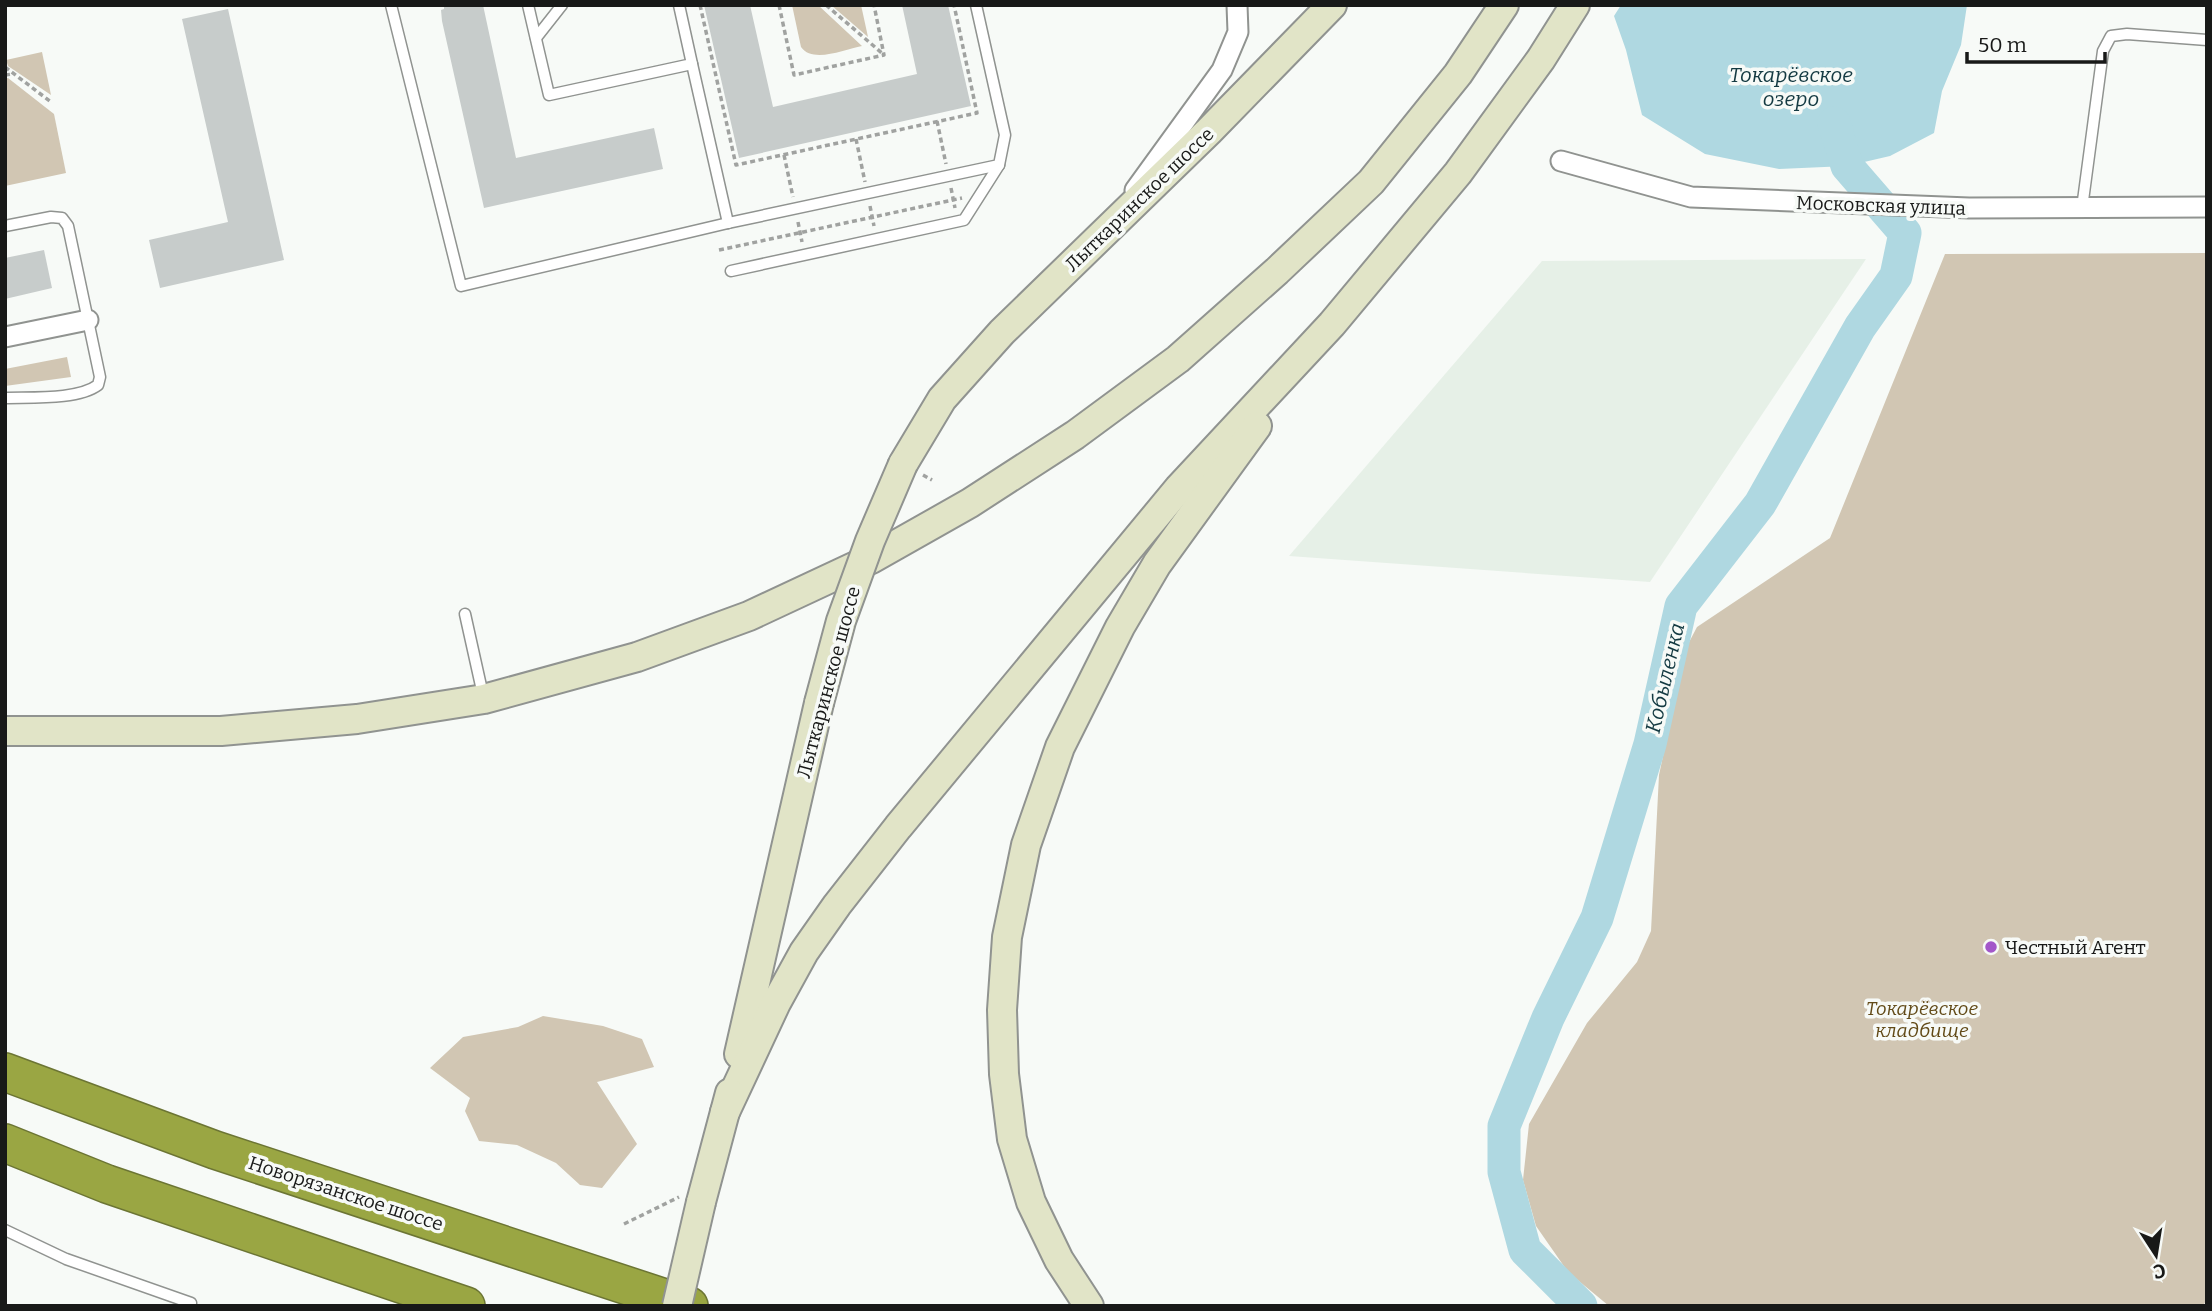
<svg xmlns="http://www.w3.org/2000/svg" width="2212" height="1311" viewBox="0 0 2212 1311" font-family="Bitter,serif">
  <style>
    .built { fill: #e6f0e7 }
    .green { fill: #d1c6b3 }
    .water { fill: #afd8e1 }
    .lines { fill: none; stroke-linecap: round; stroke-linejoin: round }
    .river { stroke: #afd8e1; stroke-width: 33 }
    .building { fill: #c7cccb }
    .lane-casing { stroke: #909390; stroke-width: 13 }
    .street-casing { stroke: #909390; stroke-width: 23 }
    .secondary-casing { stroke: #909390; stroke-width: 32 }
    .highway-casing { stroke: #6c7534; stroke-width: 40 }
    .path { stroke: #a0a2a0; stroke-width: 3.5; stroke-dasharray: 5 3.5; stroke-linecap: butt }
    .lane { stroke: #fff; stroke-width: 10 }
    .street { stroke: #fff; stroke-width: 19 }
    .secondary { stroke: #e1e4c7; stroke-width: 28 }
    .highway { stroke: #9aa643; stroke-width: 37 }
    .secondary-bridge-casing { stroke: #909390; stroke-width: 32; stroke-linecap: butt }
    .secondary-bridge { stroke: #e1e4c7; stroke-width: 28 }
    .poi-dot { fill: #a357c9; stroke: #f7faf7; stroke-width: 2.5 }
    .labels { text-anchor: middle; stroke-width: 7; stroke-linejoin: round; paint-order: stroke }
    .street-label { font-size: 19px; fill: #181918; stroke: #f7faf7 }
    .poi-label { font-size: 19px; fill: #181918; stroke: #f7faf7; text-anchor: start }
    .park-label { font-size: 19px; font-style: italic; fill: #624a17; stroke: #f7faf7 }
    .water-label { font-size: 21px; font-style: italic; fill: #143a42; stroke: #f7faf7 }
  </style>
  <rect width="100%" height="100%" fill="#f7faf7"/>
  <polygon class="built" points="1866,259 1650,582 1289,556 1542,261"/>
  <g class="green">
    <path d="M 792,5 L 818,5 L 862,46 C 845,49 813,64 801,47 Z"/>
    <polygon points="831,5 861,5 868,37"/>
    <polygon points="42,52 51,95 8,66 6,60"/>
    <polygon points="8,78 54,114 66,173 5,186 5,79"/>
    <polygon points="2207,253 2207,1299 2203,1306 1609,1306 1568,1272 1536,1226 1523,1180 1529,1124 1587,1023 1637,962 1651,931 1659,775 1686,648 1697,627 1830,538 1945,254"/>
    <polygon points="67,357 71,377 5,386 5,369"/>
    <polygon points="543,1016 603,1026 642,1039 654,1067 597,1082 637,1144 602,1188 580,1185 556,1163 517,1145 479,1141 465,1111 470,1098 430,1068 463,1037 518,1027"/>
  </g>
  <polygon class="water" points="1621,5 1967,5 1961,45 1942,91 1934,133 1890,156 1847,166 1779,169 1705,154 1642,115 1626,50 1614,16"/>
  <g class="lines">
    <polyline class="river" points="1581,1306 1525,1250 1504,1172 1504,1126 1548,1018 1597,918 1650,744 1681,606 1760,504 1860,327 1896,276 1905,233 1847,166 1834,123"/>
  </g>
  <g class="building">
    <polygon points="444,5 483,5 516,158 654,128 663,169 484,208 442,21 441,10 444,9"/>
    <polygon points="704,5 750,5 773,107 917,74 902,5 948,5 971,106 739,158"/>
    <polygon points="228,9 284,260 160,288 149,240 228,222 182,19"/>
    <polygon points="44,250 52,288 5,299 5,258"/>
  </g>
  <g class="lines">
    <defs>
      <g id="lane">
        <polyline points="391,5 461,286 728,223 999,165 1005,135 976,5"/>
        <polyline points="528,5 549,95 692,64 679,5"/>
        <polyline points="536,38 562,5"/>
        <polyline points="692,64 728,223"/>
        <polyline points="2082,208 2103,51 2111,36 2127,34 2207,40"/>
        <path d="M 5,226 L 51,217 L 62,218 L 68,226 L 100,377 L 98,385 C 78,400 31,397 5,398"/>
        <polyline points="731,271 964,220 999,165"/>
        <polyline points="465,614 483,695"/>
        <polyline points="5,1230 66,1259 191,1303"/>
      </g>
      <g id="street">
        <polyline points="1561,161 1691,197 1969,208 2207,207"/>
        <polyline points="1135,190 1222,70 1238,32 1237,5"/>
        <polyline points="5,337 88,320"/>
      </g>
      <g id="secondary">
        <polyline points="903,464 942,399 1002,332 1209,131 1332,5"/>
        <polyline points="5,731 221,731 357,719 484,699 637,657 749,616 871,559 970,503 1075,435 1178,359 1277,271 1371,182 1458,74 1504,5"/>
        <polyline points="739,1054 819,703"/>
        <polyline points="725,1112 776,1003 804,952 837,905 898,827 1179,488 1332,324 1458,173 1541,59 1575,5"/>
        <polyline points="701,1202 730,1093"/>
        <polyline points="1089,1306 1059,1260 1031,1202 1012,1139 1004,1074 1002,1010 1007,937 1026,845 1060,747 1120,627 1157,564 1257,426"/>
      </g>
      <g id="highway">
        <polyline points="5,1072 215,1150 689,1306"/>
        <polyline points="5,1143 107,1184 466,1306"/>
      </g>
    </defs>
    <use href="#lane" class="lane-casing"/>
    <use href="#street" class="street-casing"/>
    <use href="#secondary" class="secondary-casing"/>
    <use href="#highway" class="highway-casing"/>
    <g class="path">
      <polyline points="700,5 736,165 977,113 954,5"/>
      <polyline points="779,5 794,75 884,55 874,5"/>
      <polyline points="826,5 883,54"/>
      <polyline points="5,67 51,102"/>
      <polyline points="5,75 13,74"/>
      <polyline points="937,121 946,164"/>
      <polyline points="856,139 865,182"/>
      <polyline points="784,155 793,197"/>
      <polyline points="951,188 955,208"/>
      <polyline points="870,206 874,226"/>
      <polyline points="798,222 802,242"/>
      <polyline points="719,250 962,198"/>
      <polyline points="923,475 932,480"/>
      <polyline points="624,1224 679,1197"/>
    </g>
    <use href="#lane" class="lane"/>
    <use href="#street" class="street"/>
    <use href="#secondary" class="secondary"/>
    <use href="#highway" class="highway"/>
    <defs>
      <g id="secondary-bridge">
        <polyline points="819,703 841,621 870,541 903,464"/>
        <polyline points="677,1306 701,1202"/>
      </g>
    </defs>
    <use href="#secondary-bridge" class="secondary-bridge-casing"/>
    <use href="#secondary-bridge" class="secondary-bridge"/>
  </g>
  <circle class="poi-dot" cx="1991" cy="947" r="7"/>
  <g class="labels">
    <g class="street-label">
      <text transform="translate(1139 199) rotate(-44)" y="7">Лыткаринское шоссе</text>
      <text transform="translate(1881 205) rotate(2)" y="7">Московская улица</text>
      <text transform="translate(828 682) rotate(-75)" y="7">Лыткаринское шоссе</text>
      <text transform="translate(346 1193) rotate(18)" y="7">Новорязанское шоссе</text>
    </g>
    <g class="poi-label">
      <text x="2005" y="954">Честный Агент</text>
    </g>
    <g class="park-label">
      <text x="1922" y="1015">Токарёвское<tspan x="1922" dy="22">кладбище</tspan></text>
    </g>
    <g class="water-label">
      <text x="1791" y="82">Токарёвское<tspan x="1791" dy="24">озеро</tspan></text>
      <text transform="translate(1665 678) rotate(-77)" y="7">Кобыленка</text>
    </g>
  </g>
  <rect width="2212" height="1311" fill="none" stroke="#181918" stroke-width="14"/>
  <g transform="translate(2156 1255) rotate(168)" stroke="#f7faf7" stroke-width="5" paint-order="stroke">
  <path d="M0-5L12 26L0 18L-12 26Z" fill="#181918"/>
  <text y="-10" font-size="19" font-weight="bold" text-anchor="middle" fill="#181918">С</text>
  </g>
  <path d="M1967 52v10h138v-10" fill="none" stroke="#181918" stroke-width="3.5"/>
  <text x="1978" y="52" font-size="21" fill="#181918" stroke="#f7faf7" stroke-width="5" paint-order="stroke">50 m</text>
</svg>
